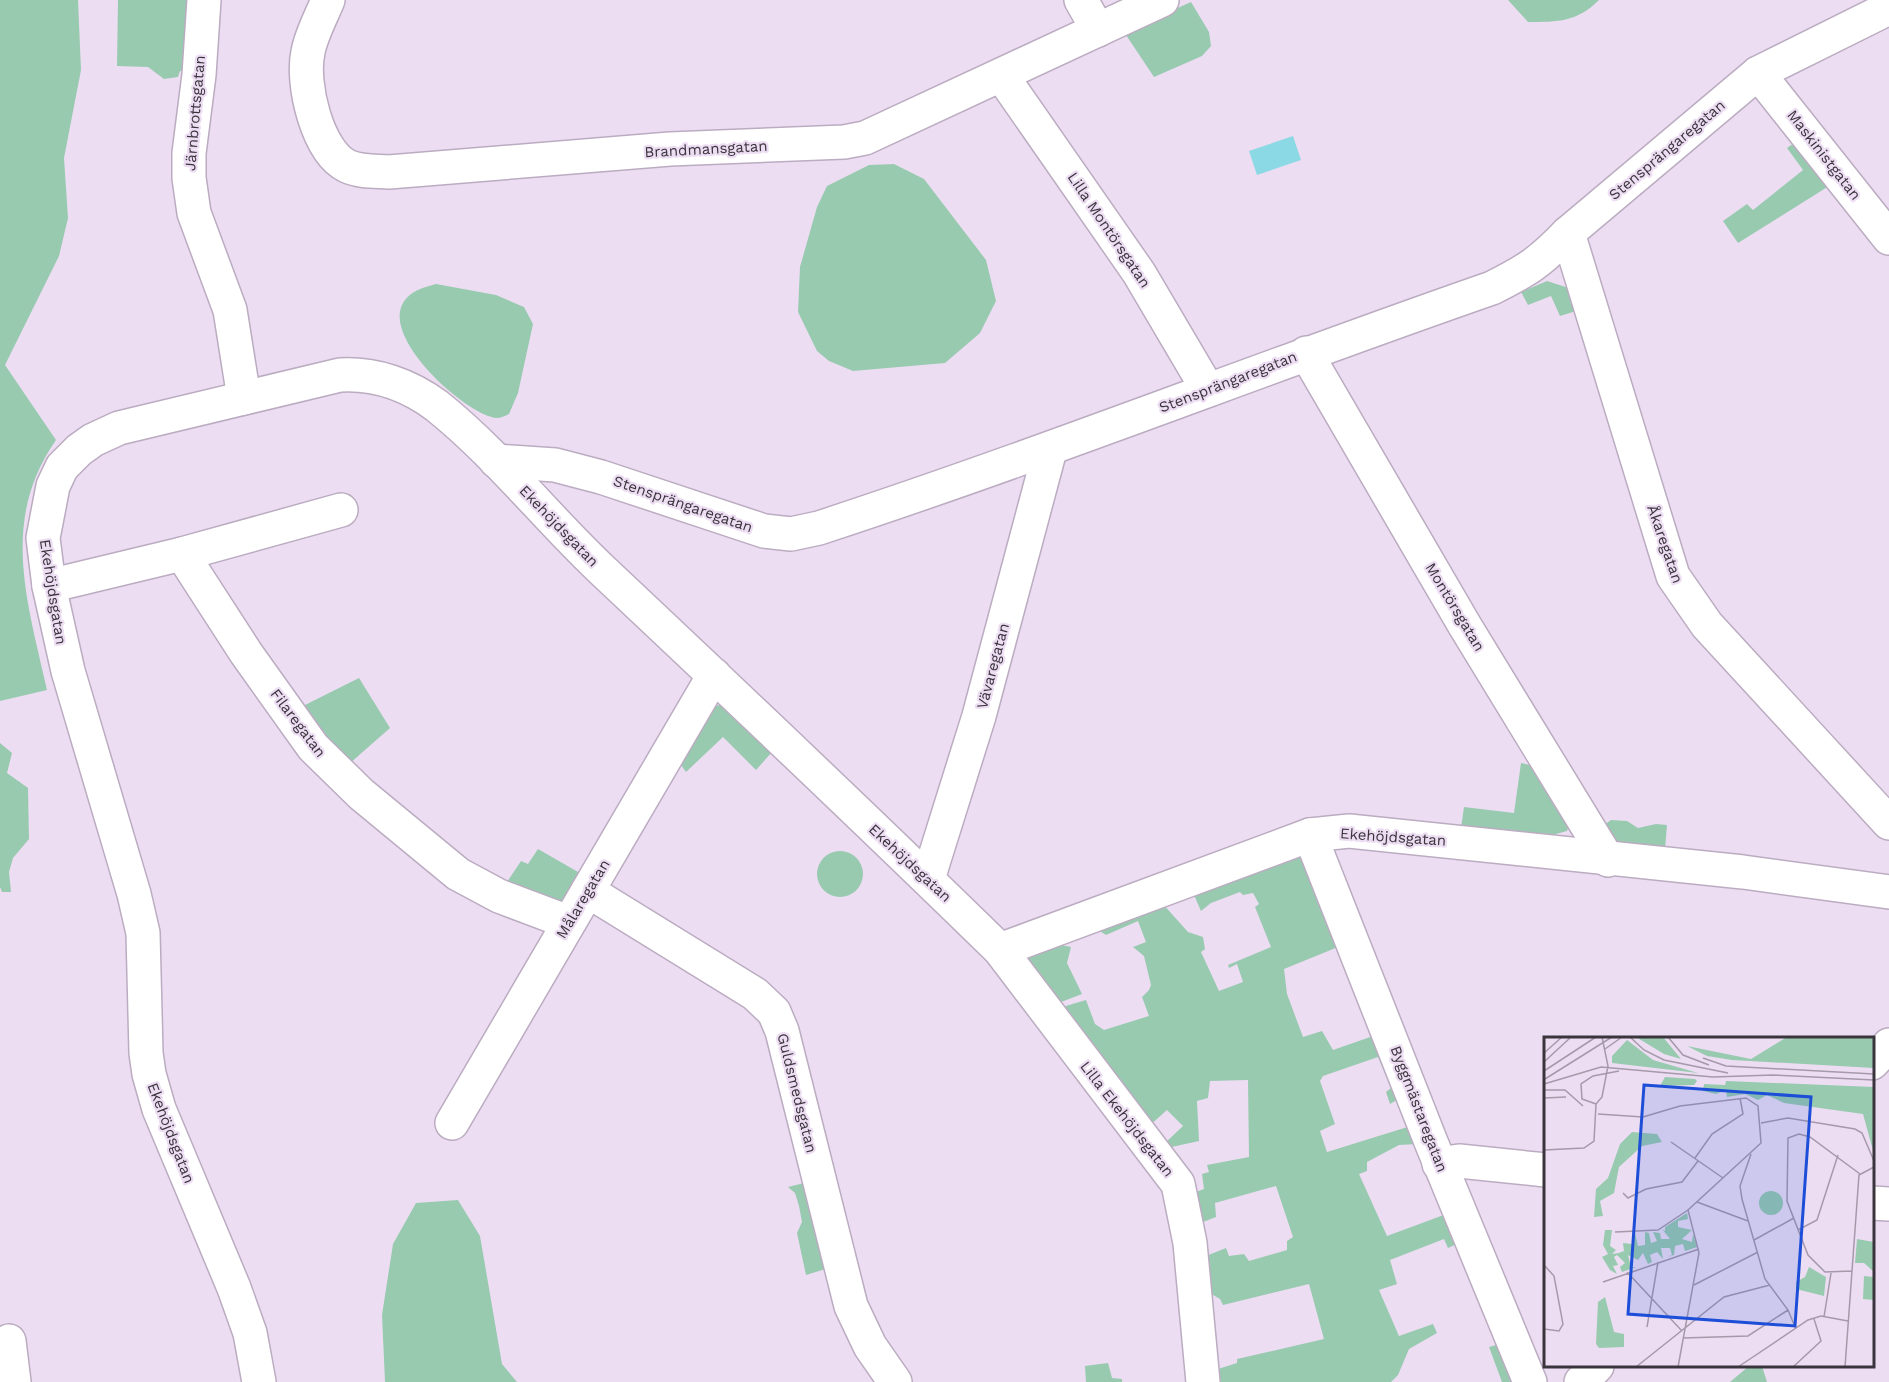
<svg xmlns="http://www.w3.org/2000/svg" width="1889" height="1382" viewBox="0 0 1889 1382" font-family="'Work Sans',sans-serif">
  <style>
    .green { fill: #98cab0 }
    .water { fill: #8ad9e4 }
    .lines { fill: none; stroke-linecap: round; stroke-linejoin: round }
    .minor-casing { stroke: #bbacc1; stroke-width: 36 }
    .minor { stroke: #fff; stroke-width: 33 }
    .labels { text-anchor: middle; stroke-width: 4.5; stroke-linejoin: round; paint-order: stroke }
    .street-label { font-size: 15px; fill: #3a343c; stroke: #edddf3 }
    .inset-road { fill: none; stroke: #a599aa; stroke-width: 1.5 }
    .view { fill: #1d4ed8; fill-opacity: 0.15; stroke: #1d4ed8; stroke-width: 3 }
    .inset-edge { fill: none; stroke: #3a343c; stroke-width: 3 }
  </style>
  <rect width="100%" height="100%" fill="#edddf3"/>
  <g class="green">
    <path d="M 0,0 L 78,0 L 81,70 L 64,158 L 68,218 L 59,256 L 5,365 L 56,440 C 0,520 27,600 47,690 L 0,701 Z"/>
    <polygon points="118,0 195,0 189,71 180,71 178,77 164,79 148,67 117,66"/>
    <path d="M 1508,0 L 1599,0 C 1577,22 1558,22 1528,22 Z"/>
    <polygon points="1191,2 1209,32 1211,46 1202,56 1154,77 1124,32"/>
    <polygon points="1798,140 1829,186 1738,243 1723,221 1747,204 1753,210 1803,170 1787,148"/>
    <polygon points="894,164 924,179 986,260 996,301 980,333 945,363 853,371 829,361 817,351 798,312 800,267 817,207 827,186 869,165"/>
    <polygon points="1547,281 1575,290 1576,311 1560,316 1551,296 1528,305 1521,292"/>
    <path d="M 436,284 L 496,295 L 524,307 L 533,324 L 518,393 L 509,414 C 505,416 501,418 496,418 C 464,413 385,341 402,305 C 409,291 422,288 436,284 Z"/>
    <polygon points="359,678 390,728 349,764 301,707"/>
    <polygon points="723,705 772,752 756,770 723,737 686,772 679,762 709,706"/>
    <polygon points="0,743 12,753 7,773 28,788 29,839 13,858 9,872 11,892 2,892 0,887"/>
    <polygon points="1535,759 1570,823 1567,831 1552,835 1461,828 1464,807 1514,813 1521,763 1530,765"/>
    <polygon points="1611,820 1627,821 1638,828 1656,824 1667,825 1665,849 1615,842 1604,825"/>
    <polygon points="538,849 585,876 565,904 507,882 521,861 528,864"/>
    <circle cx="840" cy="874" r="23"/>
    <polygon points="1302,854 1338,947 1284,969 1287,994 1303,1037 1322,1031 1333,1050 1376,1035 1397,1100 1390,1104 1386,1092 1391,1088 1378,1057 1323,1076 1320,1081 1335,1124 1320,1131 1327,1152 1414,1125 1418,1144 1399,1145 1367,1162 1367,1171 1359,1174 1387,1236 1449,1213 1461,1242 1448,1248 1444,1239 1390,1260 1397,1284 1379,1290 1399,1336 1433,1324 1437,1333 1409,1349 1398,1375 1391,1382 1215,1382 1218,1369 1237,1363 1237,1359 1324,1339 1309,1284 1223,1305 1220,1299 1208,1292 1206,1256 1226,1248 1229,1256 1244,1254 1249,1261 1287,1250 1287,1241 1293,1237 1276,1186 1215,1203 1216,1217 1198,1224 1193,1193 1204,1189 1202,1174 1209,1172 1207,1165 1249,1157 1248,1080 1210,1081 1208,1098 1197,1101 1199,1141 1167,1148 1164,1144 1183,1126 1167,1110 1148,1127 1059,1008 1086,1000 1095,1024 1104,1030 1149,1016 1142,997 1149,990 1151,985 1144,956 1133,947 1146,942 1138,921 1106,935 1098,930 1162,903 1188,932 1203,937 1205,949 1201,952 1219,991 1243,982 1237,964 1229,968 1228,965 1271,947 1255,907 1259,904 1253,893 1243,895 1240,892 1211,903 1201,911 1194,895"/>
    <polygon points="1061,945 1071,947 1067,963 1082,994 1056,1004 1025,959"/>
    <polygon points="812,1181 832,1267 806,1275 797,1233 802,1222 799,1206 795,1193 788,1187"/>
    <polygon points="458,1200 480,1236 502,1364 517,1382 385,1382 382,1315 393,1244 416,1203"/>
    <polygon points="1500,1344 1516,1382 1502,1382 1489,1347"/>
    <polygon points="1108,1363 1112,1378 1122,1379 1122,1382 1086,1382 1085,1366"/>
    <polygon points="1749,1366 1762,1366 1767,1382 1730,1382"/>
  </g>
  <polygon class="water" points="1293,136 1301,160 1257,175 1249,151"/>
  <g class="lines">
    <defs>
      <g id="minor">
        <polyline points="204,0 199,75 189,153 189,178 194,213 230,310 244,398"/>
        <path d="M 328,0 C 321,17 311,35 308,52 C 301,83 317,151 347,166 C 360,172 375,171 389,172 L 670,149 L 844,142 L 865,138 L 1162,0"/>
        <polyline points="1081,0 1098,30"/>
        <polyline points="1758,73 1889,238"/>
        <polyline points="1002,76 1139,273 1208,390"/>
        <polyline points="1568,233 1673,576 1707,625 1889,823"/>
        <polyline points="1306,353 1465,626 1608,860"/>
        <path d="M 496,461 L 555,465 L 601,477 L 764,531 L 791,534 L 819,528 C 1045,454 1267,366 1492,288 C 1528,270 1540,262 1568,233 L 1758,73 L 1889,8"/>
        <polyline points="182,554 341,510"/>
        <polyline points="49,586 182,554 246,653 313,747 361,794 458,874 499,896 568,922"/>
        <polyline points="1310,835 1431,1142 1530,1382"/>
        <polyline points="928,879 979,716 1050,450"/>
        <polyline points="588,891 755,994 774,1012 782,1031 851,1306 870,1346 895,1382"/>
        <polyline points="1000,950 1178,1184 1190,1243 1203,1382"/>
        <polyline points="1872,1063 1889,1045"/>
        <polyline points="452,1123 714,675"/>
        <polyline points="1439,1164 1459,1161 1546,1170"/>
        <polyline points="1872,1203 1889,1204"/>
        <polyline points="9,1341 14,1382"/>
        <path d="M 259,1382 L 250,1333 L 234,1288 L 159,1109 L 149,1074 L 146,1053 L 143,933 L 134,894 L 68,671 L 49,586 L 43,538 L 53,486 L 62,467 L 79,450 L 93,440 L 119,428 L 340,375 C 375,373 409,385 437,406 C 497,454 545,516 601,569 C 735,695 869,822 1000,950 L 1310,835 L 1349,831 L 1743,872 L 1889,892"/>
        <polyline points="1581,1382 1597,1366"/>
      </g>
    </defs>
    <use href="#minor" class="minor-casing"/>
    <use href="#minor" class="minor"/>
  </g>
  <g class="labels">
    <g class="street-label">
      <text transform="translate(195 113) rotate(-85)" y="5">Järnbrottsgatan</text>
      <text transform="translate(706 149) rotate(-3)" y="5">Brandmansgatan</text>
      <text transform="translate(1667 150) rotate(-40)" y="5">Stensprängaregatan</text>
      <text transform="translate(1824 155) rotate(52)" y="5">Maskinistgatan</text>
      <text transform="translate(1109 230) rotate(56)" y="5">Lilla Montörsgatan</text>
      <text transform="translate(1228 382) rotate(-21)" y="5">Stensprängaregatan</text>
      <text transform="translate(683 504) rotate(19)" y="5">Stensprängaregatan</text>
      <text transform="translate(559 526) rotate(46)" y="5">Ekehöjdsgatan</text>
      <text transform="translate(1665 544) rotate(71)" y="5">Åkaregatan</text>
      <text transform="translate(53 592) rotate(81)" y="5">Ekehöjdsgatan</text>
      <text transform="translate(1455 607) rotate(59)" y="5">Montörsgatan</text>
      <text transform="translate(993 666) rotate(-75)" y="5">Vävaregatan</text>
      <text transform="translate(298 723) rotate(53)" y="5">Filaregatan</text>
      <text transform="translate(1393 837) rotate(4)" y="5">Ekehöjdsgatan</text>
      <text transform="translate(910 863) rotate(43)" y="5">Ekehöjdsgatan</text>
      <text transform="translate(583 899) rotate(-59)" y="5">Målaregatan</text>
      <text transform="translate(797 1093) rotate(76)" y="5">Guldsmedsgatan</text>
      <text transform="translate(1419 1109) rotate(69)" y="5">Byggmästaregatan</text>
      <text transform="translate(1127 1119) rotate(52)" y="5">Lilla Ekehöjdsgatan</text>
      <text transform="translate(171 1133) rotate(69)" y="5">Ekehöjdsgatan</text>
    </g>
  </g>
  <g transform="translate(1544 1037)">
    <rect width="330" height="330" fill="#edddf3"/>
    <path d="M 92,0 L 119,0 L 137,22 L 120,17 ZM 243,0 L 330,0 L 330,31 L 188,23 L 163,19 L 143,9 L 207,22 ZM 83,3 L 109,23 L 154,36 L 68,26 L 68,19 ZM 121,40 L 151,42 L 153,44 L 150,48 L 116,49 ZM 182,44 L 330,50 L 330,117 L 319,77 L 240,66 L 223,58 L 214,63 L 201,57 L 183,60 L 182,53 L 172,57 L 159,54 L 160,47 L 181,48 ZM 88,95 L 113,97 L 118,105 L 98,109 L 75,130 L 70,156 L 56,164 L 59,179 L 50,180 L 52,152 L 64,141 L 76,107 ZM215 166a12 12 0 1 1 24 0a12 12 0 1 1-24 0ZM 143,176 L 144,182 L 134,184 L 134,190 L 148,193 L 138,202 L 148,205 L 149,197 L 153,210 L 141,214 L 139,207 L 131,209 L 130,218 L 123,220 L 128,218 L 126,211 L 117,211 L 119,222 L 113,215 L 106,218 L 108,225 L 104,227 L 99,216 L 94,223 L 84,218 L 87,230 L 92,230 L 78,235 L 76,230 L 81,226 L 73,218 L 70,220 L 74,228 L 69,229 L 73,237 L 66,233 L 58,220 L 64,217 L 59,208 L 61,193 L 68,193 L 66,209 L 72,213 L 68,217 L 75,216 L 80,214 L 79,206 L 88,207 L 88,197 L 91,196 L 94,209 L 101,208 L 101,195 L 105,196 L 107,206 L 113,204 L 109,195 L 116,196 L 117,202 L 126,202 L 118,192 L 121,194 L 121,190 ZM 313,202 L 330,205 L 330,235 L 320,226 L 311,226 ZM 265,230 L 282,240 L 280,259 L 252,252 L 252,245 L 261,240 ZM 320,239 L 330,240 L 330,263 L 319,262 ZM 61,260 L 70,295 L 80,297 L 80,310 L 55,311 L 52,307 L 54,265 Z" fill="#98cab0"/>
    <path class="inset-road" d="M 86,0 L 100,13 L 120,23 L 184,36M 124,0 L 139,18 L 165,28M 61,12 L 78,0M 0,16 L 18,0M 159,21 L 182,29M 0,25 L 27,0M 182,29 L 330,37M 0,34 L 52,0M 229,38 L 330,43M 1,42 L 68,0M 0,47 L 57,30 L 169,40 L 229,38M 0,53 L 21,53 L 39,69M 0,61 L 22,60M 52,67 L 38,62 L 37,47 L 49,39 L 75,34M 54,77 L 99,80 L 136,69 L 202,61 L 214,69 L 217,106 L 144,173 L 155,216 L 134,330M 217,86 L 244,81 L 311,92 L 318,96 L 330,124M 127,105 L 179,141M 0,113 L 40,111 L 50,104 L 52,67 L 58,60 L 64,29 L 58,0M 207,117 L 196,149 L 198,162 L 221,242 L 244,273 L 252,292M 151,121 L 168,97 L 199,77 L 196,61M 79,156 L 84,161 L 102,152 L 138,145 L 154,124M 153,165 L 204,184M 254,193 L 273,183 L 294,118M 71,195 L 114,193 L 144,173M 210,203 L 250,181M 0,228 L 10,239 L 19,287 L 15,294 L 0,292M 308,234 L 281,235 L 264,218 L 243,164 L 244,101 L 255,97 L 266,100 L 316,137M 83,235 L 138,294M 59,245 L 155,212M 150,248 L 214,215M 280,280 L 287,236M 103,290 L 114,225M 139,301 L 204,299 L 244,273M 92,330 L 180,260 L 226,248M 194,330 L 264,283 L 277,279 L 304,284M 249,330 L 277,304 L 270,282M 301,330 L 315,138 L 330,130"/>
    <path class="view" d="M 100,48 L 267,60 L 251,289 L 84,277 Z"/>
    <rect width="330" height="330" class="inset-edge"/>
  </g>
</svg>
